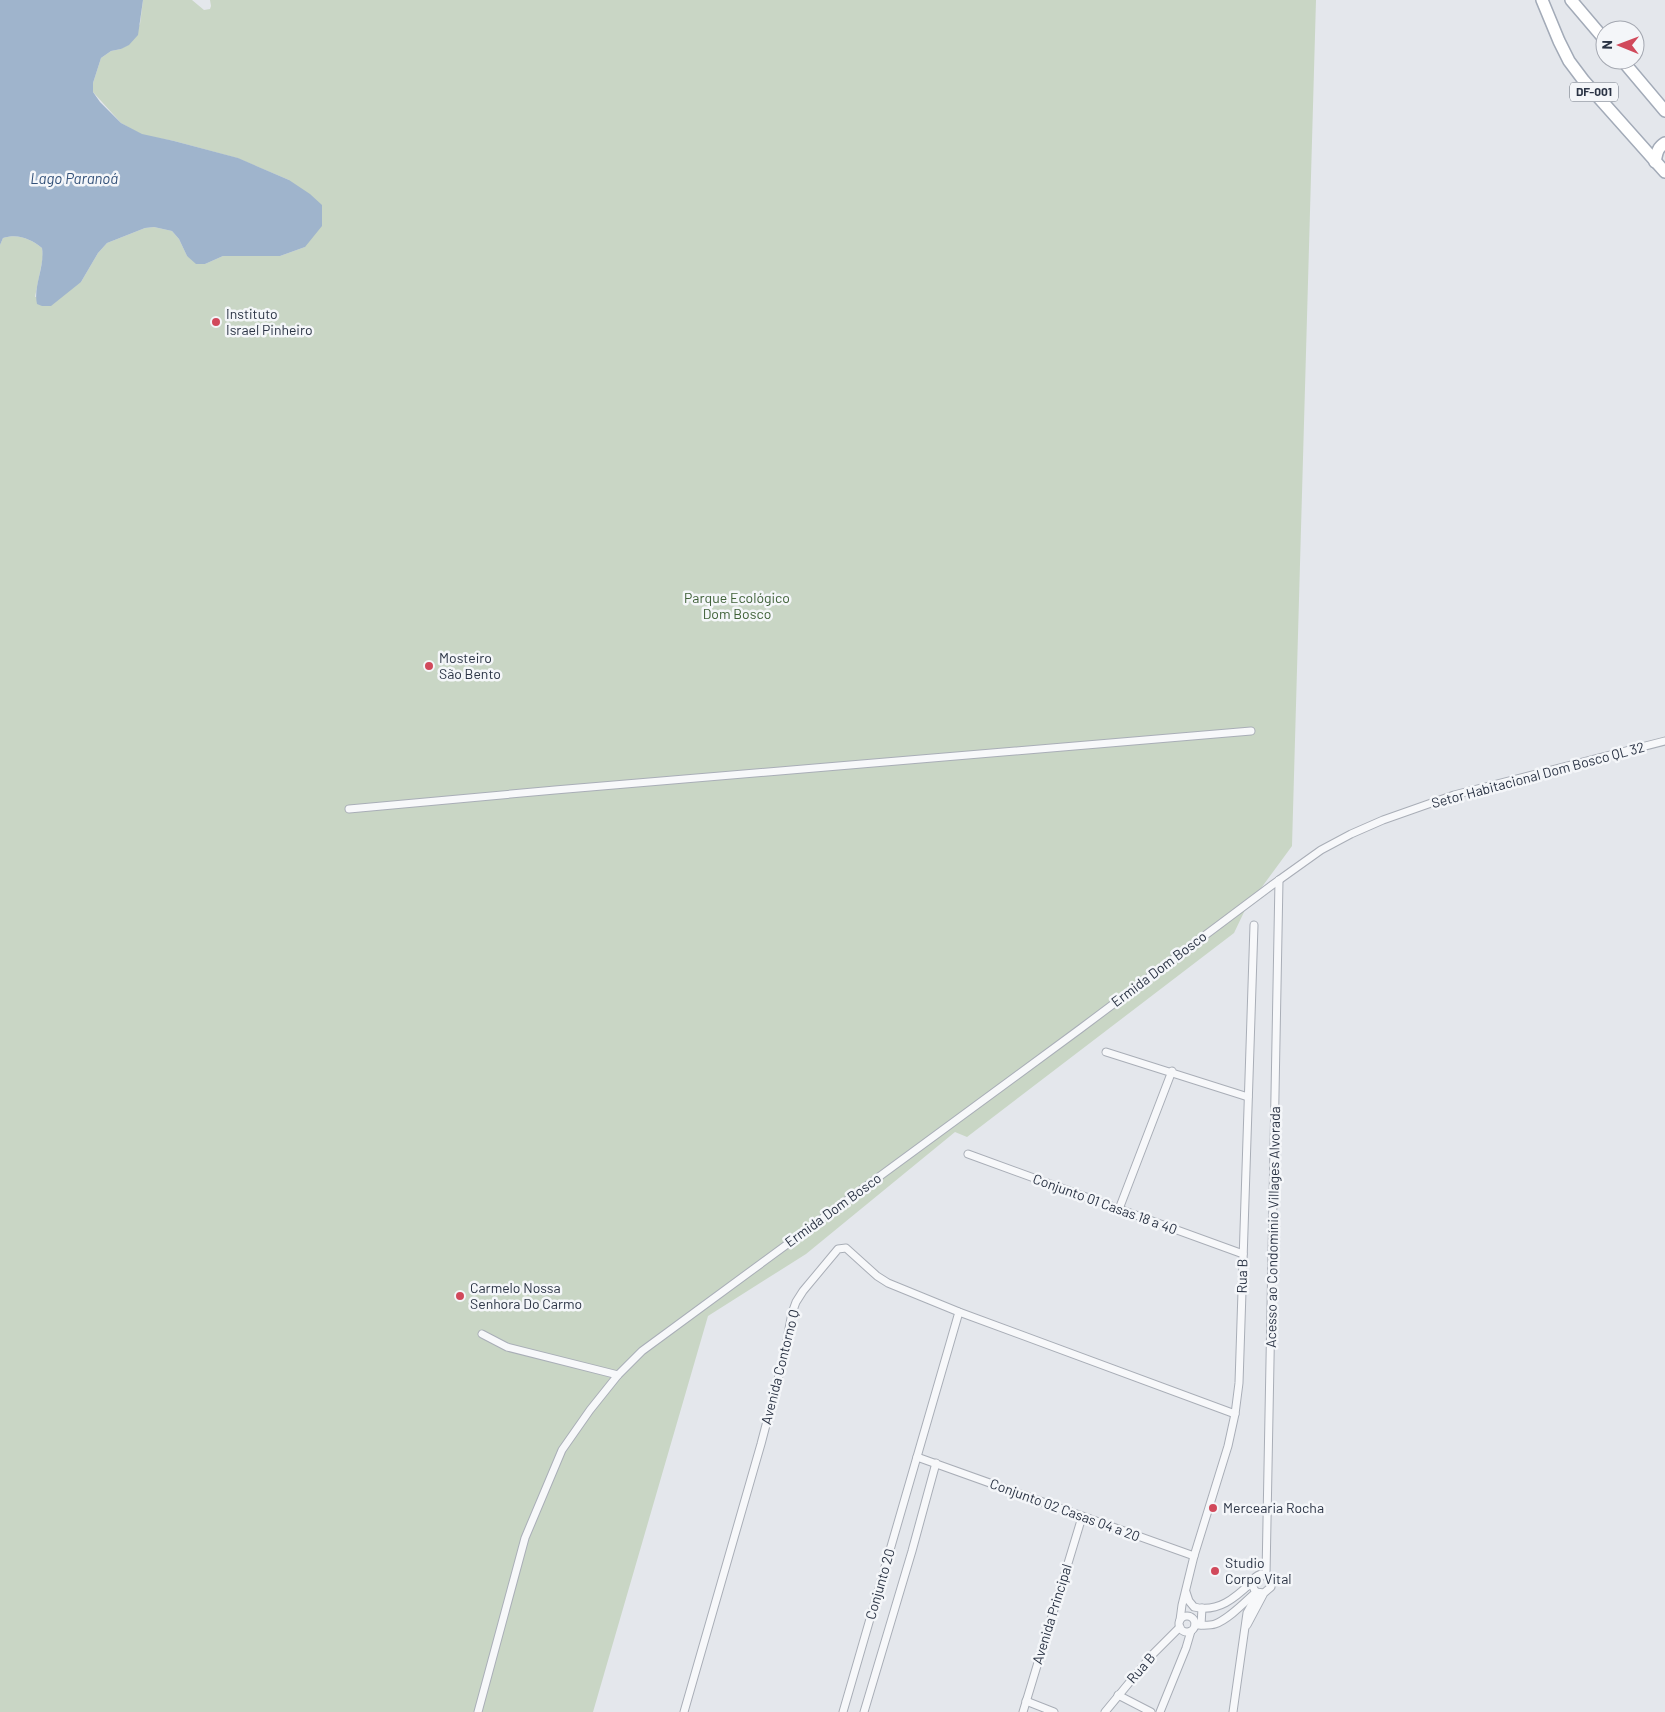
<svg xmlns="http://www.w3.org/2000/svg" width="1665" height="1712" viewBox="0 0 1665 1712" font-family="Barlow,sans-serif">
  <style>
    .green { fill: #c9d6c5 }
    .water { fill: #9fb4cc }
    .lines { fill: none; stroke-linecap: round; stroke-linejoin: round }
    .minor-casing { stroke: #a9aeb7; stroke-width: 9 }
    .primary-casing { stroke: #a3abb8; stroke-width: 14 }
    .minor { stroke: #f7f8fa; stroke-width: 7 }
    .primary { stroke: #fff; stroke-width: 11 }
    .poi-dot { fill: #d1495b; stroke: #f4f6f9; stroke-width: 2 }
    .labels { text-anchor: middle; stroke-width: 5; stroke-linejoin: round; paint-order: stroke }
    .shield { fill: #f4f6f9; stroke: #676e7b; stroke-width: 1 }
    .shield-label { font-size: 12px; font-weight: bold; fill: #2b3445 }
    .poi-label { font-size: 14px; fill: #2b3445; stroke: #f4f6f9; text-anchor: start }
    .park-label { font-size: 14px; fill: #3f6138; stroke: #f4f6f9 }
    .street-label { font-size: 14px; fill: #2b3445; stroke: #f4f6f9 }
    .water-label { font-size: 15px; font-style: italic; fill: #34527a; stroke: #f4f6f9 }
  </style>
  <rect width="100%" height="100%" fill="#e4e7ec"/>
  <path class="green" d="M 143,0 L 192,0 L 204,10 L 210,9 L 211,6 L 210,0 L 1316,0 L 1292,846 L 1245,910 L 1234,933 L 967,1137 L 955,1132 L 806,1254 L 708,1316 L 593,1712 L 0,1712 L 0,245 L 3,238 C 18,233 31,239 42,248 L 43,257 L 35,297 L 81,282 L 98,253 L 107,243 L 145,228 L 154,227 L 172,231 L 179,239 L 187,256 L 205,264 L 223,256 L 280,256 L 305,247 L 289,180 L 237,158 L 174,141 L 142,135 L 121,123 L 93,92 L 93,83 L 101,58 L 111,51 L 121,49 L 140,24 Z"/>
  <path class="water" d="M 0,0 L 143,0 L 138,35 L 129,45 L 121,49 L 111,51 L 101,58 L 93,83 L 93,92 L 100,102 L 121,123 L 142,134 L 174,141 L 238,158 L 289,180 L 310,194 L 322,205 L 322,226 L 305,247 L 280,256 L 223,256 L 205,264 L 196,264 L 187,256 L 179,239 L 172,231 L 154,227 L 145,228 L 107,243 L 98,253 L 81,282 L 51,306 L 42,306 L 37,304 C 33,286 45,267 42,248 C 31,239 18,233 3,238 L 0,245 Z"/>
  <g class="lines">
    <defs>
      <g id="minor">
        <polyline points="349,809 555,790 1251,731"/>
        <polyline points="1106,1052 1248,1097"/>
        <polyline points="968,1154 1243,1254"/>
        <polyline points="1119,1209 1172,1071"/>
        <polyline points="482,1334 507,1347 618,1375"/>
        <polyline points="917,1457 1194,1556"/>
        <polyline points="1266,1575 1279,880"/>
        <path d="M 1186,1592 L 1189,1601 L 1194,1607 C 1218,1613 1235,1598 1252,1582"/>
        <circle cx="1187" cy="1624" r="8"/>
        <polyline points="1180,1620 1182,1605 1194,1556 1228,1446 1235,1414 1239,1383 1254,925"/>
        <path d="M 1195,1625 C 1201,1625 1209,1626 1215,1624 C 1229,1619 1245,1602 1256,1592"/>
        <polyline points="1201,1625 1202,1608"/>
        <path d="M 1247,1625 L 1264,1593 L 1271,1587 L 1269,1578 L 1261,1574 C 1252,1577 1250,1584 1256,1592 L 1264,1593"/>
        <polyline points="1118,1695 1151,1712"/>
        <polyline points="1026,1701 1054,1712"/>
        <polyline points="478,1712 525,1538 562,1450 590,1410 618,1375 642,1351 1080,1029 1279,880 1321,850 1351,834 1383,820 1454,795 1665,741"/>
        <polyline points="684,1712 761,1444 783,1360 792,1313 796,1302 803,1291 838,1249 846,1248 877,1276 888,1283 959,1312 1235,1414"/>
        <polyline points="843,1712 959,1312"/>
        <polyline points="864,1712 912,1551 936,1463"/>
        <polyline points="1023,1712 1082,1517"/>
        <polyline points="1105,1712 1152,1655 1180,1627"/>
        <polyline points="1160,1712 1186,1648 1191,1631"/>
        <polyline points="1233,1712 1247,1613 1258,1593"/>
      </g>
      <g id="primary">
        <polyline points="1542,0 1559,41 1569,61 1584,81 1665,172"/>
        <polyline points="1571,0 1605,40"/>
        <polyline points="1622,60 1665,111"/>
        <path d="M 1655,162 C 1657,153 1657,148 1665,143"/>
      </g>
    </defs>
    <use href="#minor" class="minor-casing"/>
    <use href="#primary" class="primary-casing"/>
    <use href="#minor" class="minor"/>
    <use href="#primary" class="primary"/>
  </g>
  <g class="poi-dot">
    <circle cx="216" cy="322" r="5"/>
    <circle cx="429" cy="666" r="5"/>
    <circle cx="460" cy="1296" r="5"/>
    <circle cx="1213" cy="1508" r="5"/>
    <circle cx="1215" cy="1571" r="5"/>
  </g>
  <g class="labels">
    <rect class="shield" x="1570" y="82.5" width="48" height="19" rx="4"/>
    <g class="shield-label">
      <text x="1594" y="96">DF-001</text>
    </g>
    <g class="poi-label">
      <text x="226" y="319">Instituto<tspan x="226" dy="16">Israel Pinheiro</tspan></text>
      <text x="439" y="663">Mosteiro<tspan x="439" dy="16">São Bento</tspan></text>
      <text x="470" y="1293">Carmelo Nossa<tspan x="470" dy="16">Senhora Do Carmo</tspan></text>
      <text x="1223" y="1513">Mercearia Rocha</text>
      <text x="1225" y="1568">Studio<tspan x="1225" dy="16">Corpo Vital</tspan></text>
    </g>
    <g class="park-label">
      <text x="737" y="603">Parque Ecológico<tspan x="737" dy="16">Dom Bosco</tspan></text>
    </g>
    <g class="street-label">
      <text transform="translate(1538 775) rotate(-15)" y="5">Setor Habitacional Dom Bosco QL 32</text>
      <text transform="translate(1159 969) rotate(-37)" y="5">Ermida Dom Bosco</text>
      <text transform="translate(1105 1204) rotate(20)" y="5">Conjunto 01 Casas 18 a 40</text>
      <text transform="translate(833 1210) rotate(-36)" y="5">Ermida Dom Bosco</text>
      <text transform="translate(1273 1227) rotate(-89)" y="5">Acesso ao Condomínio Villages Alvorada</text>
      <text transform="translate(1242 1276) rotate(-89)" y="5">Rua B</text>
      <text transform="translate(780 1367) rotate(-76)" y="5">Avenida Contorno Q</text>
      <text transform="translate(1065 1510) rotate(20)" y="5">Conjunto 02 Casas 04 a 20</text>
      <text transform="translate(880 1584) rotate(-74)" y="5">Conjunto 20</text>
      <text transform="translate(1052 1614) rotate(-73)" y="5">Avenida Principal</text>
      <text transform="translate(1141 1668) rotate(-49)" y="5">Rua B</text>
    </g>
    <g class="water-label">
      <text x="74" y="184">Lago Paranoá</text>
    </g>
  </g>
  <g transform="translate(1620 45) rotate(271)"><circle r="24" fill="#f4f6f9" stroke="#a4a8b1"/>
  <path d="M0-4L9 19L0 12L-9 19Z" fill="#d1495b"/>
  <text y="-8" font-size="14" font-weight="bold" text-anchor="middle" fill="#2b3445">N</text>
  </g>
</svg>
